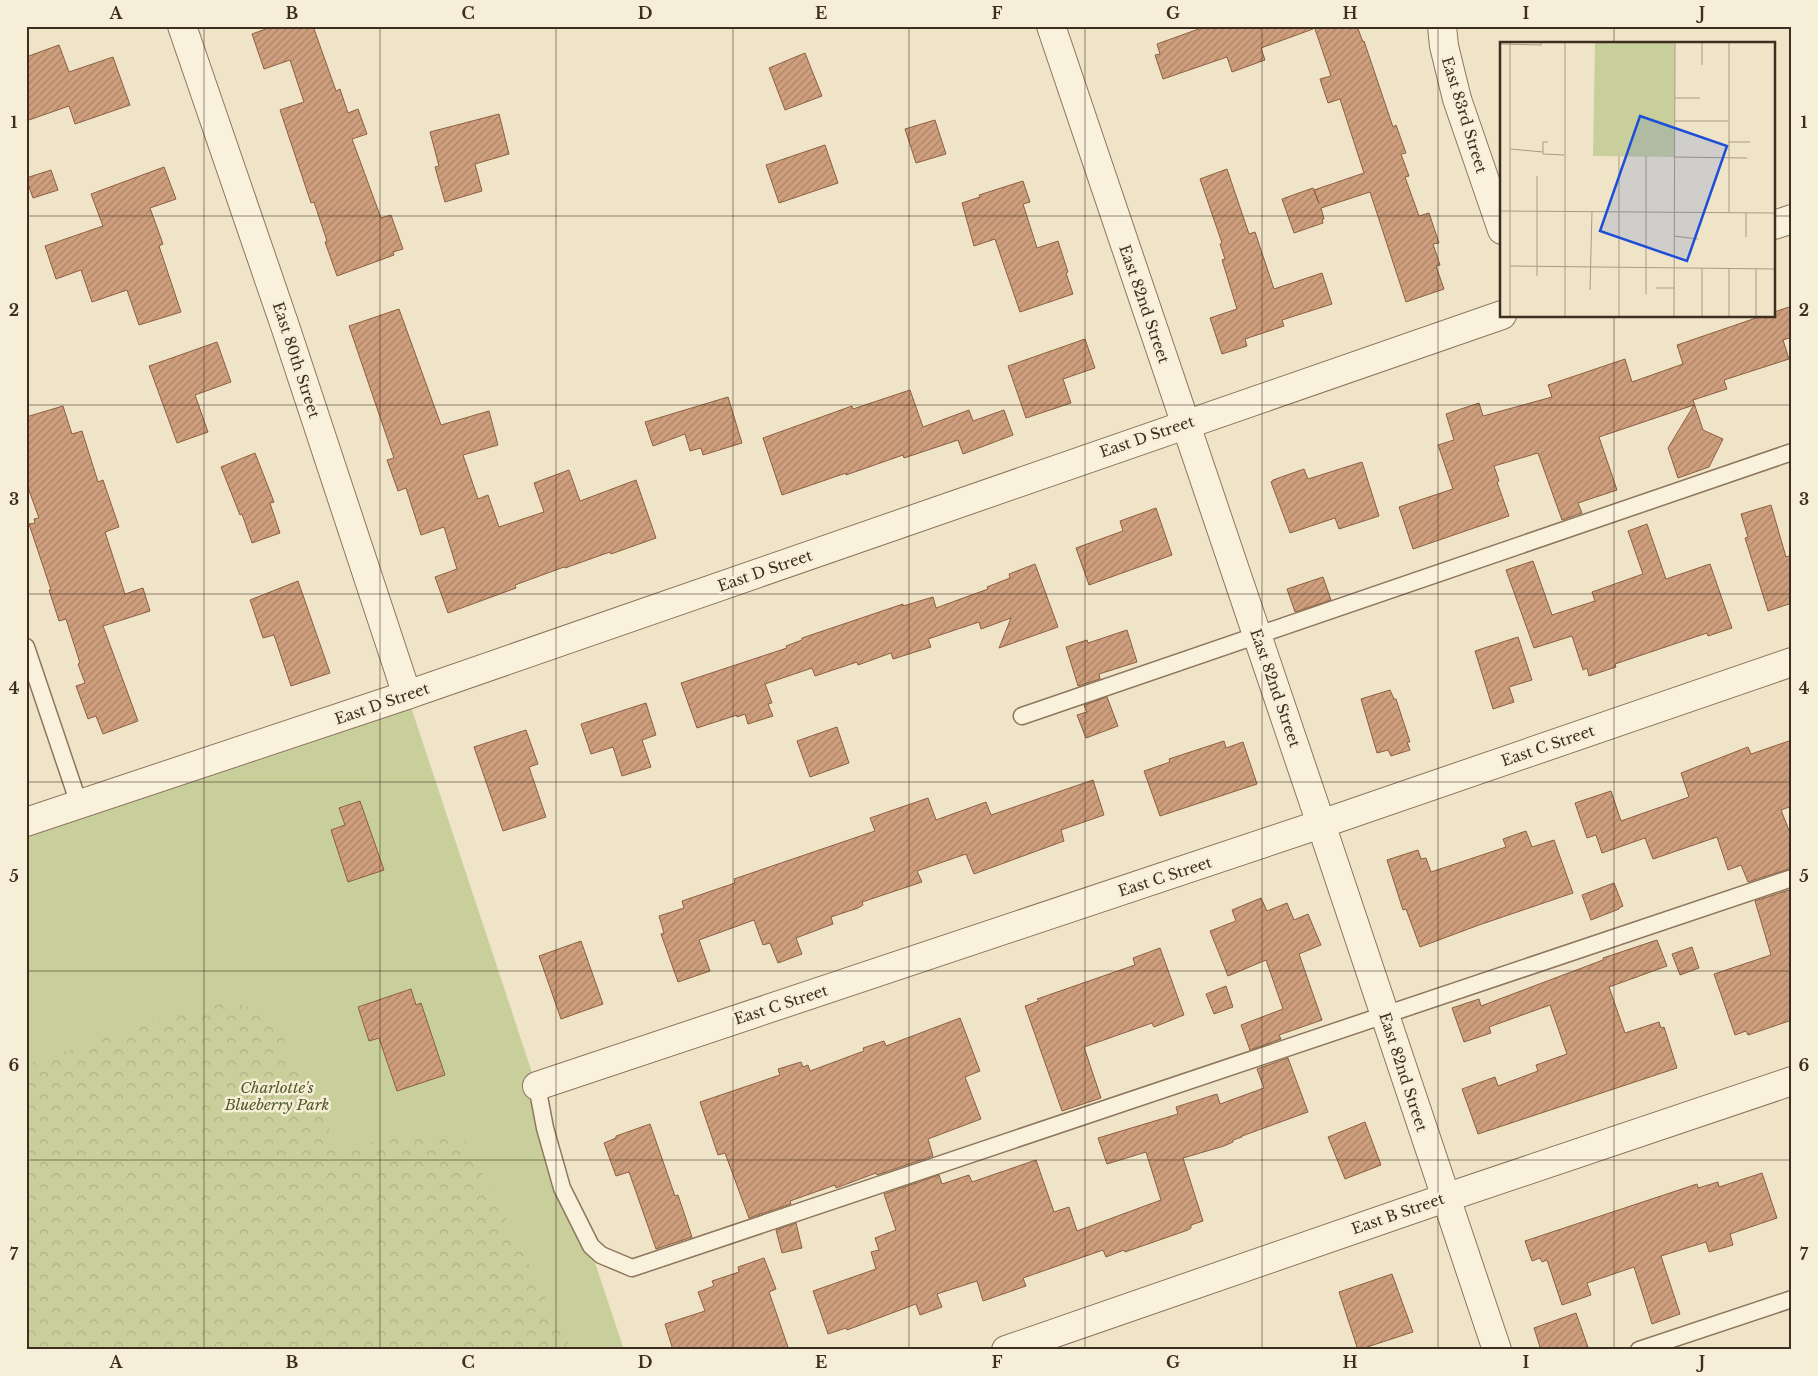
<svg xmlns="http://www.w3.org/2000/svg" width="1818" height="1376" viewBox="0 0 1818 1376" font-family="'Libre Baskerville',serif">
  <style>
    .green { fill: #c9cf9b }
    .forest { fill: url(#forest-crowns) }
    .building { fill: url(#building-hatch); stroke: #8d5f41 }
    .lines { fill: none; stroke-linecap: round; stroke-linejoin: round }
    .lane-casing { stroke: #8d765c; stroke-width: 19 }
    .street-casing { stroke: #8d765c; stroke-width: 30 }
    .lane { stroke: #faf1dc; stroke-width: 16 }
    .street { stroke: #faf1dc; stroke-width: 28 }
    .grid { fill: none; stroke: #3d2e20; stroke-width: 1; stroke-opacity: 0.55 }
    .labels { text-anchor: middle; stroke-width: 5; stroke-linejoin: round; paint-order: stroke }
    .street-label { font-size: 15px; fill: #3d2e20; stroke: #f7eed8 }
    .park-label { font-size: 15px; font-style: italic; fill: #4d5a26; stroke: #f7eed8 }
    .inset-road { fill: none; stroke: #a89b85; stroke-width: 1 }
    .view { fill: #1d4ed8; fill-opacity: 0.15; stroke: #1d4ed8; stroke-width: 2.5 }
    .inset-edge { fill: none; stroke: #3d2e20; stroke-width: 2.5 }
    .neatline { fill: none; stroke: #3d2e20; stroke-width: 2 }
    .grid-label { font-size: 16px; text-anchor: middle; font-weight: bold; fill: #3d2e20 }
  </style>
  <defs>
    <pattern id="forest-crowns" width="20" height="18" patternUnits="userSpaceOnUse" patternTransform="scale(1.25)"><rect width="20" height="18" fill="#c9cf9b"/><path d="M2 6a3 3 0 1 1 6 0M12 15a3 3 0 1 1 6 0" fill="none" stroke="#aeb285"/></pattern>
    <pattern id="building-hatch" width="6" height="6" patternUnits="userSpaceOnUse" patternTransform="scale(1.25)"><rect width="6" height="6" fill="#cf9f7d"/><path d="M-1 1l2-2M0 6l6-6M5 7l2-2" fill="none" stroke="#a98266"/></pattern>
  </defs>
  <rect width="100%" height="100%" fill="#f0e4c8"/>
  <polygon class="green" points="407,695 624,1350 26,1350 26,822"/>
  <path class="forest" d="M 227,1002 L 274,1013 L 295,1069 L 341,1151 L 405,1132 L 461,1135 C 501,1205 535,1278 572,1350 L 32,1350 L 26,1323 L 26,1064 L 78,1048 L 146,1022 Z"/>
  <g class="building">
    <polygon points="274,26 313,26 336,91 340,89 348,113 358,109 367,134 352,139 381,218 391,215 403,249 393,252 394,255 337,276 325,242 327,241 314,202 311,203 280,110 304,102 290,60 264,69 252,34"/>
    <polygon points="1207,26 1313,26 1313,29 1261,48 1265,60 1232,72 1227,57 1163,79 1155,55 1160,54 1157,44"/>
    <polygon points="1314,26 1357,26 1363,42 1364,41 1393,127 1396,125 1406,153 1401,154 1409,176 1405,177 1419,216 1429,213 1439,243 1433,244 1440,265 1436,266 1444,289 1406,302 1370,192 1321,208 1324,219 1322,219 1323,223 1294,233 1282,199 1313,188 1319,203 1314,190 1364,173 1340,99 1328,103 1320,79 1331,76"/>
    <polygon points="59,45 69,72 113,57 130,105 75,124 69,106 26,121 26,57"/>
    <polygon points="805,53 822,96 785,110 769,68"/>
    <polygon points="499,114 509,154 475,164 482,191 445,202 435,167 439,166 430,132"/>
    <polygon points="935,120 946,154 916,163 905,129"/>
    <polygon points="825,145 838,183 779,203 766,165"/>
    <polygon points="164,167 176,199 150,208 163,244 159,246 181,312 139,325 127,290 92,302 81,270 56,279 45,246 103,226 91,194"/>
    <polygon points="1227,169 1249,234 1255,232 1274,289 1322,273 1332,304 1282,320 1284,326 1245,339 1247,346 1222,354 1210,318 1237,309 1222,260 1225,259 1220,244 1222,243 1200,179"/>
    <polygon points="51,170 58,190 33,198 26,178"/>
    <polygon points="1023,181 1030,202 1023,204 1037,248 1058,241 1068,272 1066,273 1073,294 1020,312 995,239 974,246 962,203 980,197 979,195"/>
    <polygon points="1792,306 1792,337 1783,340 1789,359 1724,380 1727,389 1693,400 1703,430 1723,439 1709,467 1678,478 1668,448 1694,405 1599,437 1617,490 1578,503 1582,513 1562,520 1538,453 1494,466 1499,481 1497,482 1509,516 1413,549 1399,507 1453,489 1438,445 1454,440 1446,414 1479,403 1483,416 1552,397 1548,385 1625,359 1632,382 1683,364 1677,345 1762,316 1774,316 1774,312"/>
    <polygon points="399,309 441,425 489,411 498,445 463,455 478,499 488,495 499,527 544,512 534,483 569,470 580,501 636,480 656,538 611,554 610,552 565,568 564,567 515,585 516,588 448,613 435,577 457,569 444,527 421,535 406,488 398,491 387,460 394,458 349,326"/>
    <polygon points="1085,339 1095,368 1063,379 1071,403 1026,418 1008,366"/>
    <polygon points="217,342 231,382 195,395 208,432 177,443 149,366"/>
    <polygon points="910,390 923,427 969,410 973,421 1004,410 1013,435 963,454 958,440 904,458 903,455 846,475 846,473 782,495 763,438 852,406 853,409"/>
    <polygon points="728,397 742,443 703,455 701,448 690,451 685,434 653,446 645,422"/>
    <polygon points="63,406 72,434 82,431 98,482 103,480 119,527 105,532 125,594 143,588 150,611 103,626 138,721 103,734 96,716 88,719 76,686 85,683 78,664 80,663 66,619 59,621 49,590 51,590 29,524 35,523 34,519 39,518 26,482 26,417"/>
    <polygon points="255,453 274,502 270,503 280,533 252,543 242,514 240,515 221,467"/>
    <polygon points="1362,462 1379,516 1339,529 1335,518 1290,533 1271,482 1273,480 1304,469 1308,479"/>
    <polygon points="1771,505 1786,557 1792,555 1792,603 1768,611 1745,538 1748,537 1741,514"/>
    <polygon points="1156,508 1172,555 1089,585 1076,548 1123,531 1120,521"/>
    <polygon points="1647,524 1666,579 1710,564 1732,628 1708,636 1707,633 1615,664 1616,667 1589,676 1587,668 1583,670 1572,636 1534,648 1506,570 1533,561 1552,615 1595,601 1592,592 1643,574 1628,531"/>
    <polygon points="1035,564 1058,627 999,648 1011,618 981,629 979,622 928,639 931,647 893,659 891,653 858,665 857,662 815,676 812,668 765,684 772,703 768,704 773,716 748,724 745,714 737,717 737,715 697,728 681,683 787,648 786,646 802,640 802,638 903,604 903,606 933,597 936,608 988,589 987,587 1010,578 1009,574"/>
    <polygon points="1323,577 1331,600 1295,612 1287,589"/>
    <polygon points="298,581 330,673 291,686 274,635 263,638 250,600"/>
    <polygon points="1127,630 1137,662 1099,674 1100,679 1078,686 1066,647 1087,640 1088,643"/>
    <polygon points="1518,637 1532,680 1509,687 1514,702 1493,709 1475,651"/>
    <polygon points="1390,690 1394,699 1396,699 1410,742 1407,742 1410,750 1391,756 1388,750 1377,753 1361,699"/>
    <polygon points="1107,697 1118,726 1086,738 1077,715 1087,712 1084,705"/>
    <polygon points="646,703 656,735 642,740 651,767 622,776 613,747 591,754 581,724"/>
    <polygon points="837,727 849,763 810,777 797,741"/>
    <polygon points="526,730 538,764 529,767 546,817 503,831 474,747"/>
    <polygon points="1792,740 1792,806 1781,810 1792,838 1792,868 1748,882 1741,865 1728,870 1717,837 1653,859 1645,838 1602,853 1596,835 1587,838 1575,803 1611,791 1621,821 1689,797 1681,773 1748,747 1751,754"/>
    <polygon points="1224,741 1226,748 1243,742 1257,784 1160,816 1144,771 1170,762 1169,759"/>
    <polygon points="1093,780 1104,815 1061,830 1064,841 974,874 966,854 917,871 922,882 862,902 863,905 858,908 831,917 833,924 796,938 802,954 778,963 770,943 763,945 754,920 699,940 710,971 678,982 661,934 664,933 659,916 684,908 682,901 735,883 734,879 875,831 870,818 928,798 936,820 986,802 991,815"/>
    <polygon points="360,801 384,870 348,882 331,830 345,825 339,808"/>
    <polygon points="1526,831 1532,847 1554,840 1573,893 1479,925 1420,947 1406,909 1403,910 1387,860 1418,850 1421,859 1426,858 1431,872 1506,847 1503,839"/>
    <polygon points="1614,883 1623,906 1619,908 1619,909 1591,920 1582,895"/>
    <polygon points="1792,889 1792,1020 1748,1035 1746,1031 1735,1035 1714,974 1771,955 1755,901"/>
    <polygon points="1261,898 1267,911 1287,903 1294,920 1308,914 1321,945 1299,954 1322,1020 1279,1035 1281,1039 1250,1050 1241,1025 1283,1009 1266,960 1228,976 1210,931 1236,921 1232,910"/>
    <polygon points="1657,940 1667,966 1609,987 1625,1033 1659,1022 1661,1028 1664,1027 1677,1068 1478,1134 1462,1089 1495,1077 1498,1086 1538,1071 1536,1065 1567,1054 1550,1005 1489,1027 1491,1033 1464,1042 1452,1008 1479,999 1481,1006 1603,960 1603,958"/>
    <polygon points="581,941 603,1004 561,1019 539,956"/>
    <polygon points="1692,947 1699,968 1680,975 1672,954"/>
    <polygon points="1160,948 1184,1015 1154,1027 1152,1023 1084,1047 1101,1098 1062,1111 1025,1006 1039,1001 1037,999 1135,965 1133,958"/>
    <polygon points="1226,986 1233,1007 1214,1014 1206,994"/>
    <polygon points="411,989 416,1005 421,1003 445,1075 397,1091 379,1038 369,1041 358,1007"/>
    <polygon points="960,1018 980,1071 965,1077 981,1119 928,1139 933,1156 877,1175 876,1173 836,1188 835,1185 790,1201 791,1204 749,1218 725,1153 718,1155 700,1102 780,1075 778,1069 801,1062 803,1067 808,1065 810,1071 864,1051 863,1048 884,1041 886,1046"/>
    <polygon points="1288,1058 1308,1112 1242,1136 1242,1137 1233,1140 1233,1142 1224,1146 1183,1158 1203,1221 1191,1225 1191,1228 1188,1230 1125,1252 1124,1250 1106,1257 1103,1250 1023,1278 1026,1286 983,1301 977,1281 937,1294 942,1307 920,1315 916,1304 847,1330 846,1328 828,1334 813,1291 876,1269 871,1252 879,1250 875,1238 896,1230 884,1194 939,1175 942,1184 969,1175 972,1182 1036,1160 1054,1212 1069,1207 1077,1231 1161,1200 1146,1152 1107,1164 1098,1138 1178,1114 1176,1107 1217,1094 1220,1104 1264,1088 1257,1069"/>
    <polygon points="1365,1122 1381,1165 1345,1179 1328,1137"/>
    <polygon points="650,1124 675,1196 678,1195 692,1237 656,1249 629,1172 616,1176 604,1143 616,1138 616,1136"/>
    <polygon points="1762,1173 1777,1218 1730,1234 1733,1245 1709,1252 1706,1242 1661,1256 1680,1314 1652,1324 1634,1267 1587,1283 1591,1295 1562,1305 1547,1260 1542,1262 1540,1258 1532,1261 1525,1241 1697,1184 1698,1188 1718,1182 1719,1187"/>
    <polygon points="796,1223 802,1248 782,1253 776,1230"/>
    <polygon points="764,1258 776,1289 769,1292 789,1350 673,1350 665,1324 705,1311 698,1292 714,1286 712,1281 739,1272 738,1267"/>
    <polygon points="1392,1274 1413,1332 1358,1350 1339,1292"/>
    <polygon points="1576,1313 1589,1350 1541,1350 1534,1328"/>
  </g>
  <g class="lines">
    <defs>
      <g id="lane">
        <polyline points="26,647 79,804"/>
        <polyline points="1022,716 1792,452"/>
        <polyline points="537,1086 545,1128 562,1188 591,1246 601,1255 632,1268 1792,878"/>
        <polyline points="1639,1350 1792,1299"/>
      </g>
      <g id="street">
        <polyline points="182,26 286,329 407,695"/>
        <polyline points="1051,26 1321,824 1497,1350"/>
        <polyline points="1442,26 1444,46 1457,99 1502,230"/>
        <polyline points="1774,225 1792,219"/>
        <polyline points="26,822 407,695 1502,315"/>
        <polyline points="537,1086 1321,824 1792,662"/>
        <polyline points="1006,1350 1445,1198 1792,1081"/>
      </g>
    </defs>
    <use href="#lane" class="lane-casing"/>
    <use href="#street" class="street-casing"/>
    <use href="#lane" class="lane"/>
    <use href="#street" class="street"/>
  </g>
  <path class="grid" d="M 204,26 L 204,1350M 380,26 L 380,1350M 556,26 L 556,1350M 733,26 L 733,1350M 909,26 L 909,1350M 1085,26 L 1085,1350M 1262,26 L 1262,1350M 1438,26 L 1438,1350M 1614,26 L 1614,44M 26,216 L 1502,216M 1774,216 L 1792,216M 1614,316 L 1614,1350M 26,405 L 1792,405M 26,594 L 1792,594M 26,782 L 1792,782M 26,971 L 1792,971M 26,1160 L 1792,1160"/>
  <g class="labels">
    <g class="street-label">
      <text transform="translate(1464 115) rotate(73)" y="5">East 83rd Street</text>
      <text transform="translate(1144 304) rotate(71)" y="5">East 82nd Street</text>
      <text transform="translate(296 360) rotate(72)" y="5">East 80th Street</text>
      <text transform="translate(1147 437) rotate(-19)" y="5">East D Street</text>
      <text transform="translate(765 571) rotate(-19)" y="5">East D Street</text>
      <text transform="translate(1275 688) rotate(71)" y="5">East 82nd Street</text>
      <text transform="translate(382 704) rotate(-19)" y="5">East D Street</text>
      <text transform="translate(1548 746) rotate(-19)" y="5">East C Street</text>
      <text transform="translate(1165 877) rotate(-18)" y="5">East C Street</text>
      <text transform="translate(781 1005) rotate(-18)" y="5">East C Street</text>
      <text transform="translate(1403 1072) rotate(72)" y="5">East 82nd Street</text>
      <text transform="translate(1398 1214) rotate(-19)" y="5">East B Street</text>
    </g>
    <g class="park-label">
      <text x="277" y="1093">Charlotte's<tspan x="277" dy="17">Blueberry Park</tspan></text>
    </g>
  </g>
  <g transform="translate(1500 42)">
    <rect width="275" height="275" fill="#f0e4c8"/>
    <path d="M 95,0 L 175,0 L 174,115 L 93,114 Z" fill="#c9cf9b"/>
    <path d="M 104,0 L 137,0 L 134,7 L 129,8 L 117,7 L 104,11 L 100,6 ZM 149,0 L 172,0 L 171,57 L 161,64 L 144,60 L 137,64 L 137,74 L 159,80 L 158,96 L 147,100 L 145,108 L 119,111 L 103,109 L 95,98 L 98,25 L 106,19 L 119,24 L 143,24 Z" fill="#c9cf9b"/>
    <path class="inset-road" d="M 0,2 L 41,3 L 41,0M 202,23 L 202,0M 175,56 L 200,56M 174,79 L 228,79M 228,100 L 250,100M 10,107 L 43,110 L 43,100 L 48,100M 43,110 L 43,112 L 64,113M 174,115 L 247,116M 0,169 L 275,171M 229,170 L 229,0M 174,194 L 198,197M 246,195 L 246,171M 10,224 L 275,227M 256,226 L 256,275M 37,234 L 37,134M 156,246 L 174,246M 90,248 L 92,169M 146,252 L 146,114M 10,275 L 10,0M 65,275 L 65,0M 119,275 L 119,114M 174,275 L 175,0M 202,275 L 202,226M 229,275 L 229,226"/>
    <path class="view" d="M 140,74 L 227,104 L 187,219 L 100,189 Z"/>
    <rect width="275" height="275" class="inset-edge"/>
  </g>
  <rect width="1818" height="1376" fill="none" stroke="#f7eed8" stroke-width="55"/>
  <rect x="28" y="28" width="1762" height="1320" class="neatline"/>
  <g class="grid-label">
    <text x="116" y="19">A</text>
    <text x="292" y="19">B</text>
    <text x="468" y="19">C</text>
    <text x="645" y="19">D</text>
    <text x="821" y="19">E</text>
    <text x="997" y="19">F</text>
    <text x="1173" y="19">G</text>
    <text x="1350" y="19">H</text>
    <text x="1526" y="19">I</text>
    <text x="1702" y="19">J</text>
    <text x="14" y="128">1</text>
    <text x="1804" y="128">1</text>
    <text x="14" y="316">2</text>
    <text x="1804" y="316">2</text>
    <text x="14" y="505">3</text>
    <text x="1804" y="505">3</text>
    <text x="14" y="694">4</text>
    <text x="1804" y="694">4</text>
    <text x="14" y="882">5</text>
    <text x="1804" y="882">5</text>
    <text x="14" y="1071">6</text>
    <text x="1804" y="1071">6</text>
    <text x="14" y="1260">7</text>
    <text x="1804" y="1260">7</text>
    <text x="116" y="1368">A</text>
    <text x="292" y="1368">B</text>
    <text x="468" y="1368">C</text>
    <text x="645" y="1368">D</text>
    <text x="821" y="1368">E</text>
    <text x="997" y="1368">F</text>
    <text x="1173" y="1368">G</text>
    <text x="1350" y="1368">H</text>
    <text x="1526" y="1368">I</text>
    <text x="1702" y="1368">J</text>
  </g>
</svg>
